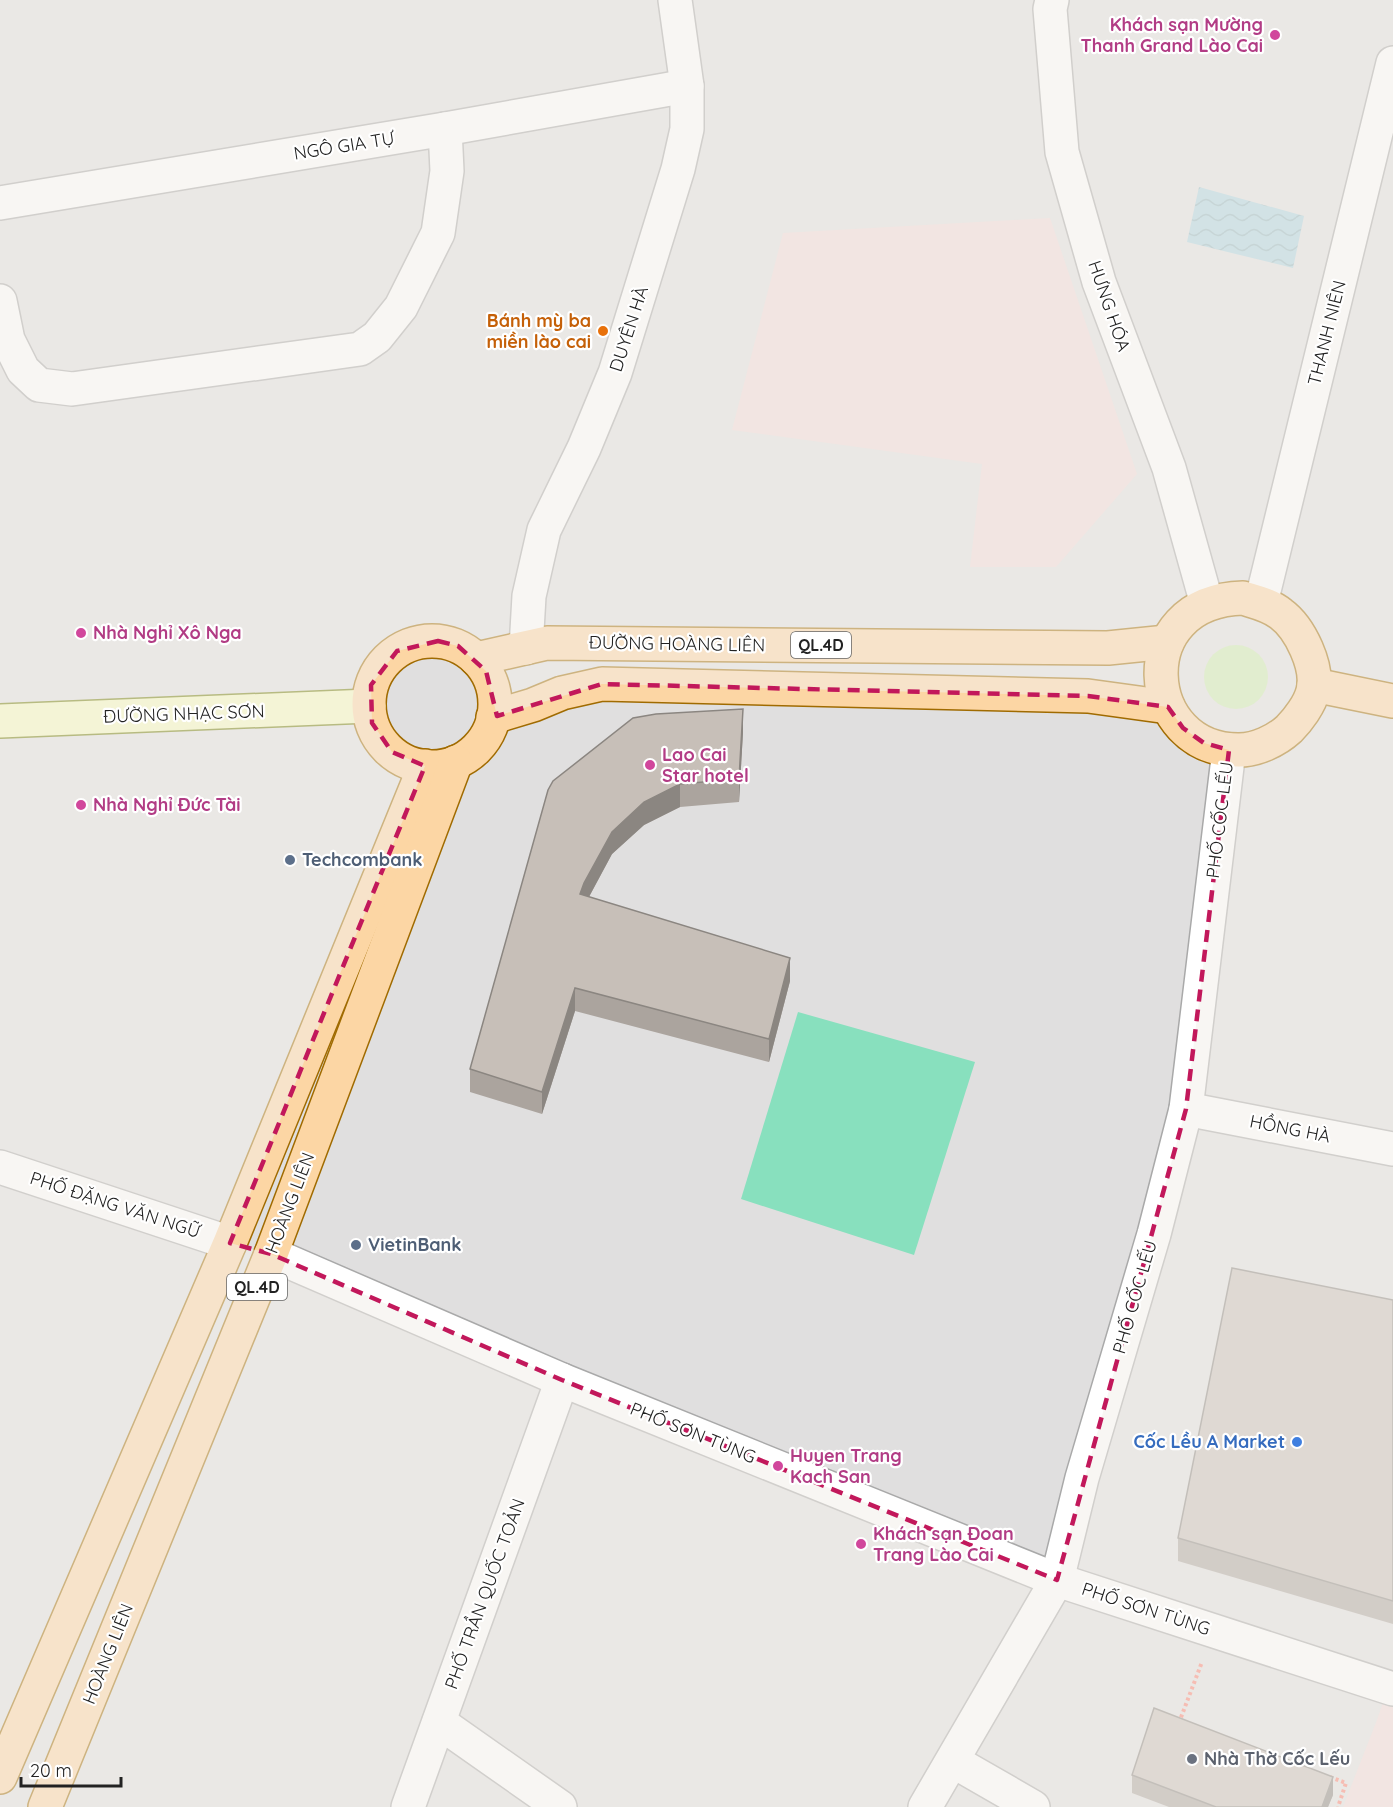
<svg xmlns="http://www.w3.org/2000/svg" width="1393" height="1807" viewBox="0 0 1393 1807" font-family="Quicksand,sans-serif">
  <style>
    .residential { fill: #e0dfdf }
    .commercial { fill: #f2dad9 }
    .garden { fill: #cdebb0 }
    .pitch { fill: #88e0be }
    .water { fill: url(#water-waves) }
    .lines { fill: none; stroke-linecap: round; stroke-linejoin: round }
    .minor-casing { stroke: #a9a9a9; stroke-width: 36 }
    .tertiary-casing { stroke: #a9a9a9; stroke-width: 36 }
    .secondary-casing { stroke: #707d05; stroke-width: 36 }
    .primary-casing { stroke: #a06b00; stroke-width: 36 }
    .path { stroke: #fa8072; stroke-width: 4; stroke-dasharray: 3 3; stroke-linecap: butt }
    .minor { stroke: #fff; stroke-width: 33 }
    .tertiary { stroke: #fff; stroke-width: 33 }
    .secondary { stroke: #f7fabf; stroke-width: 33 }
    .primary { stroke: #fcd6a4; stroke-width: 33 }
    .wall { fill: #aba49e }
    .shaded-wall { fill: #8b8681 }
    .building { fill: #c7bfb8; stroke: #8b8681; stroke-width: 1.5 }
    .marked { fill: none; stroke: #c2185b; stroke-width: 4.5; stroke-dasharray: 12 8; stroke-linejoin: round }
    .hotel-dot { fill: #d1479c; stroke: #fff; stroke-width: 2 }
    .food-dot { fill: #e8710a; stroke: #fff; stroke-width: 2 }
    .service-dot { fill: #5c6f8a; stroke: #fff; stroke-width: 2 }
    .shop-dot { fill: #3f7fe0; stroke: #fff; stroke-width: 2 }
    .worship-dot { fill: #6b7280; stroke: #fff; stroke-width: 2 }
    .labels { text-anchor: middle; stroke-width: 4.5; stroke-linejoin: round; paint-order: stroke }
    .shield { fill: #fff; stroke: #646464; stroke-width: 1.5 }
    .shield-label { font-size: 16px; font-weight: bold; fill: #222 }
    .hotel-label { font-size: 18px; font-weight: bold; fill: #b23c85; stroke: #fff; text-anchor: start }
    .street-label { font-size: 18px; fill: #222; stroke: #fff }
    .food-label { font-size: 18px; font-weight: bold; fill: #c56008; stroke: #fff; text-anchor: end }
    .service-label { font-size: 18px; font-weight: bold; fill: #4e5e75; stroke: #fff; text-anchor: start }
    .shop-label { font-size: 18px; font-weight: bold; fill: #366cbe; stroke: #fff; text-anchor: end }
    .worship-label { font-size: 18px; font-weight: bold; fill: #5b616d; stroke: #fff; text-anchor: start }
  </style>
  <defs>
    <pattern id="water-waves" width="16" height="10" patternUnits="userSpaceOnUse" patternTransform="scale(1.5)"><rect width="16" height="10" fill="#aad3df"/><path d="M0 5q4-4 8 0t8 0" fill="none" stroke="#92b5bf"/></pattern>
  </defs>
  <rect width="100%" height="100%" fill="#f2efe9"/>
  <rect class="residential" x="0" y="0" width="1393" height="1807"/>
  <g class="commercial">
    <polygon points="1050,218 1137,474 1056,567 970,567 982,464 732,430 783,233"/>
    <polygon points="1393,1674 1393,1807 1343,1807 1377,1720"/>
  </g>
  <circle class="garden" cx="1236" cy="677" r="32"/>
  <polygon class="pitch" points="798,1012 975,1062 914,1255 741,1199"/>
  <polygon class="water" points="1199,187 1304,216 1293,268 1187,242"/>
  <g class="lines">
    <defs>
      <g id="minor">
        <polyline points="1052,0 1050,9 1062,152 1099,282 1169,468 1207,604"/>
        <polyline points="0,203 445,129 687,86"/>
        <polyline points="0,301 8,340 23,370 39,385 72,389 360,349 377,337 401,307 438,233 447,171 445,129"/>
        <polyline points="526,648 529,596 544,530 584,448 615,373 678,169 687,129 687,86 675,0"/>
        <polyline points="1186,1109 1393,1149"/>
        <polyline points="0,1167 230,1243"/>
        <polyline points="271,1254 562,1380 1057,1580 1393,1689"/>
        <polyline points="439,1722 560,1807"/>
        <polyline points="953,1761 1033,1807"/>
        <polyline points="408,1807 562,1380"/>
      </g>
      <g id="tertiary">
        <polyline points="1261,603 1393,63"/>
        <polyline points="925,1807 1057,1580 1082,1478 1154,1234 1186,1109 1229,750"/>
      </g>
      <polyline id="secondary" points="0,721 369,706"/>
      <g id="primary">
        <path d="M 1243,598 C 1256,602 1270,605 1281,614 C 1300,628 1319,667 1313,691 C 1310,704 1298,720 1289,729 C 1276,741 1256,750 1239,750 C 1141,751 1128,601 1243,598 Z"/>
        <circle cx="432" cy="704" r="63"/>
        <polyline points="476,659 547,643 1108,648 1167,642"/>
        <polyline points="1314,685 1393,701"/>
        <polyline points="493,717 533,705 562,693 602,684 1088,696 1168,707"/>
        <polyline points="0,1777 230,1243 425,766"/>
        <polyline points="45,1807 271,1254 456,762"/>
      </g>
    </defs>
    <use href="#minor" class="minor-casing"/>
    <use href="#tertiary" class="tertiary-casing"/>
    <use href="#secondary" class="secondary-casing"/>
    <use href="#primary" class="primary-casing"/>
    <g class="path">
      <polyline points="1183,1721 1180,1720 1202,1662"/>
      <polyline points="1330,1777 1346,1783 1338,1807"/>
    </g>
    <use href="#minor" class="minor"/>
    <use href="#tertiary" class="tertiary"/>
    <use href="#secondary" class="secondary"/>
    <use href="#primary" class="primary"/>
  </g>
  <g class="wall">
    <polygon points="743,732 739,802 680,807 644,825 612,854 589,897 790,981 769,1062 575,1011 542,1114 470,1092 470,1069 548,790"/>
    <polygon points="1393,1300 1393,1624 1178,1561 1178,1538"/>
    <polygon points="1132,1775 1333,1795 1328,1807 1169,1807 1132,1793"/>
  </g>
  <g class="shaded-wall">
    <polygon points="743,709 743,732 739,802 739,779"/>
    <polygon points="680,784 680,807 644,825 612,854 584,906 580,894 584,883 612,832 644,802"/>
    <polygon points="790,958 790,981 769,1062 769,1039"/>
    <polygon points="575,988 575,1011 542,1114 542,1092"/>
    <polygon points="1333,1777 1333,1795 1328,1807 1322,1807"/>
  </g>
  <g class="building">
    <polygon points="743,709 739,779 680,784 644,802 612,832 584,883 580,894 790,958 769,1039 575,988 542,1092 470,1069 548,790 553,781 633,718 656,714"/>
    <polygon points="1232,1268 1393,1300 1393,1601 1178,1538"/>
    <polygon points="1154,1708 1333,1777 1322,1807 1216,1807 1132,1775"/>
  </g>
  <path d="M0 0H1393V1807H0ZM 438,641 L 458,646 L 486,671 L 497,716 L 602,684 L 1088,696 L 1168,707 L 1183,728 L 1204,743 L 1229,750 L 1186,1109 L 1057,1580 L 562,1380 L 271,1254 L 230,1243 L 425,766 L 392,752 L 372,723 L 371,685 L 397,651 Z" fill="#f2efe9" fill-opacity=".55" fill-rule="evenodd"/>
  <path class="marked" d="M 438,641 L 458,646 L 486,671 L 497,716 L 602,684 L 1088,696 L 1168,707 L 1183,728 L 1204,743 L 1229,750 L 1186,1109 L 1057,1580 L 562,1380 L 271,1254 L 230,1243 L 425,766 L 392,752 L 372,723 L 371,685 L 397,651 Z"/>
  <g class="hotel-dot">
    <circle cx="1275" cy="35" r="6"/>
    <circle cx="81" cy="633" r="6"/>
    <circle cx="650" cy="765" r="6"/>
    <circle cx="81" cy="805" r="6"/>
    <circle cx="778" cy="1466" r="6"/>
    <circle cx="861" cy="1544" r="6"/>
  </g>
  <circle class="food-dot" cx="603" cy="331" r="6"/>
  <g class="service-dot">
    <circle cx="290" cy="860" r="6"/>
    <circle cx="356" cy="1245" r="6"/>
  </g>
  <circle class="shop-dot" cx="1297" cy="1442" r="6"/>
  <circle class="worship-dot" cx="1192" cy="1759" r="6"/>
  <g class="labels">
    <g class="shield">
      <rect x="791" y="632" width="60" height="26" rx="4.5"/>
      <rect x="227" y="1274" width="60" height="26" rx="4.5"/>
    </g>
    <g class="shield-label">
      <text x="821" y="651">QL.4D</text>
      <text x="257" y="1293">QL.4D</text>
    </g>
    <g class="hotel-label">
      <text x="1263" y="31" text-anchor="end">Khách sạn Mường<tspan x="1263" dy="21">Thanh Grand Lào Cai</tspan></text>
      <text x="93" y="639">Nhà Nghỉ Xô Nga</text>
      <text x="662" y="761">Lao Cai<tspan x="662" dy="21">Star hotel</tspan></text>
      <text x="93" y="811">Nhà Nghỉ Đức Tài</text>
      <text x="790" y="1462">Huyen Trang<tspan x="790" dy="21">Kach San</tspan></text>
      <text x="873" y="1540">Khách sạn Đoan<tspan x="873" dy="21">Trang Lào Cai</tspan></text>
    </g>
    <g class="street-label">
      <text transform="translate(344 146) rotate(-9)" y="6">NGÔ GIA TỰ</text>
      <text transform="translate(1109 306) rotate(71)" y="6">HƯNG HÓA</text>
      <text transform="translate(629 329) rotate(-72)" y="6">DUYÊN HÀ</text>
      <text transform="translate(1327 333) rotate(-76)" y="6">THANH NIÊN</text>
      <text transform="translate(677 644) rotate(1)" y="6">ĐƯỜNG HOÀNG LIÊN</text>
      <text transform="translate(184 714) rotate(-2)" y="6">ĐƯỜNG NHẠC SƠN</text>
      <text transform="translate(1220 820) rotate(-83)" y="6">PHỐ CỐC LẾU</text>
      <text transform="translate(1290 1129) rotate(11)" y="6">HỒNG HÀ</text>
      <text transform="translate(290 1203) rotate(-69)" y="6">HOÀNG LIÊN</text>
      <text transform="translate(115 1205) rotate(18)" y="6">PHỐ ĐẶNG VĂN NGỮ</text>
      <text transform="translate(1135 1297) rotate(-74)" y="6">PHỐ CỐC LẾU</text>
      <text transform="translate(693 1433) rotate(22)" y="6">PHỐ SƠN TÙNG</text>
      <text transform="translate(485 1594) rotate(-70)" y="6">PHỐ TRẦN QUỐC TOẢN</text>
      <text transform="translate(1146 1609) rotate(18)" y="6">PHỐ SƠN TÙNG</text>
      <text transform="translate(108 1654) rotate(-68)" y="6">HOÀNG LIÊN</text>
    </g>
    <g class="food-label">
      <text x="591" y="327">Bánh mỳ ba<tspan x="591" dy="21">miền lào cai</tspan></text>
    </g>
    <g class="service-label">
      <text x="302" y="866">Techcombank</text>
      <text x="368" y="1251">VietinBank</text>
    </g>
    <g class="shop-label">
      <text x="1285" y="1448">Cốc Lều A Market</text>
    </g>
    <g class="worship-label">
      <text x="1204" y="1765">Nhà Thờ Cốc Lếu</text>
    </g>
  </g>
  <path d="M21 1777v9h100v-9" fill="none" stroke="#222222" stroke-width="3"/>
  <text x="30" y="1777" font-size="18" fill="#222222" stroke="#ffffff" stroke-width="4.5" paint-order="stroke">20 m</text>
</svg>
